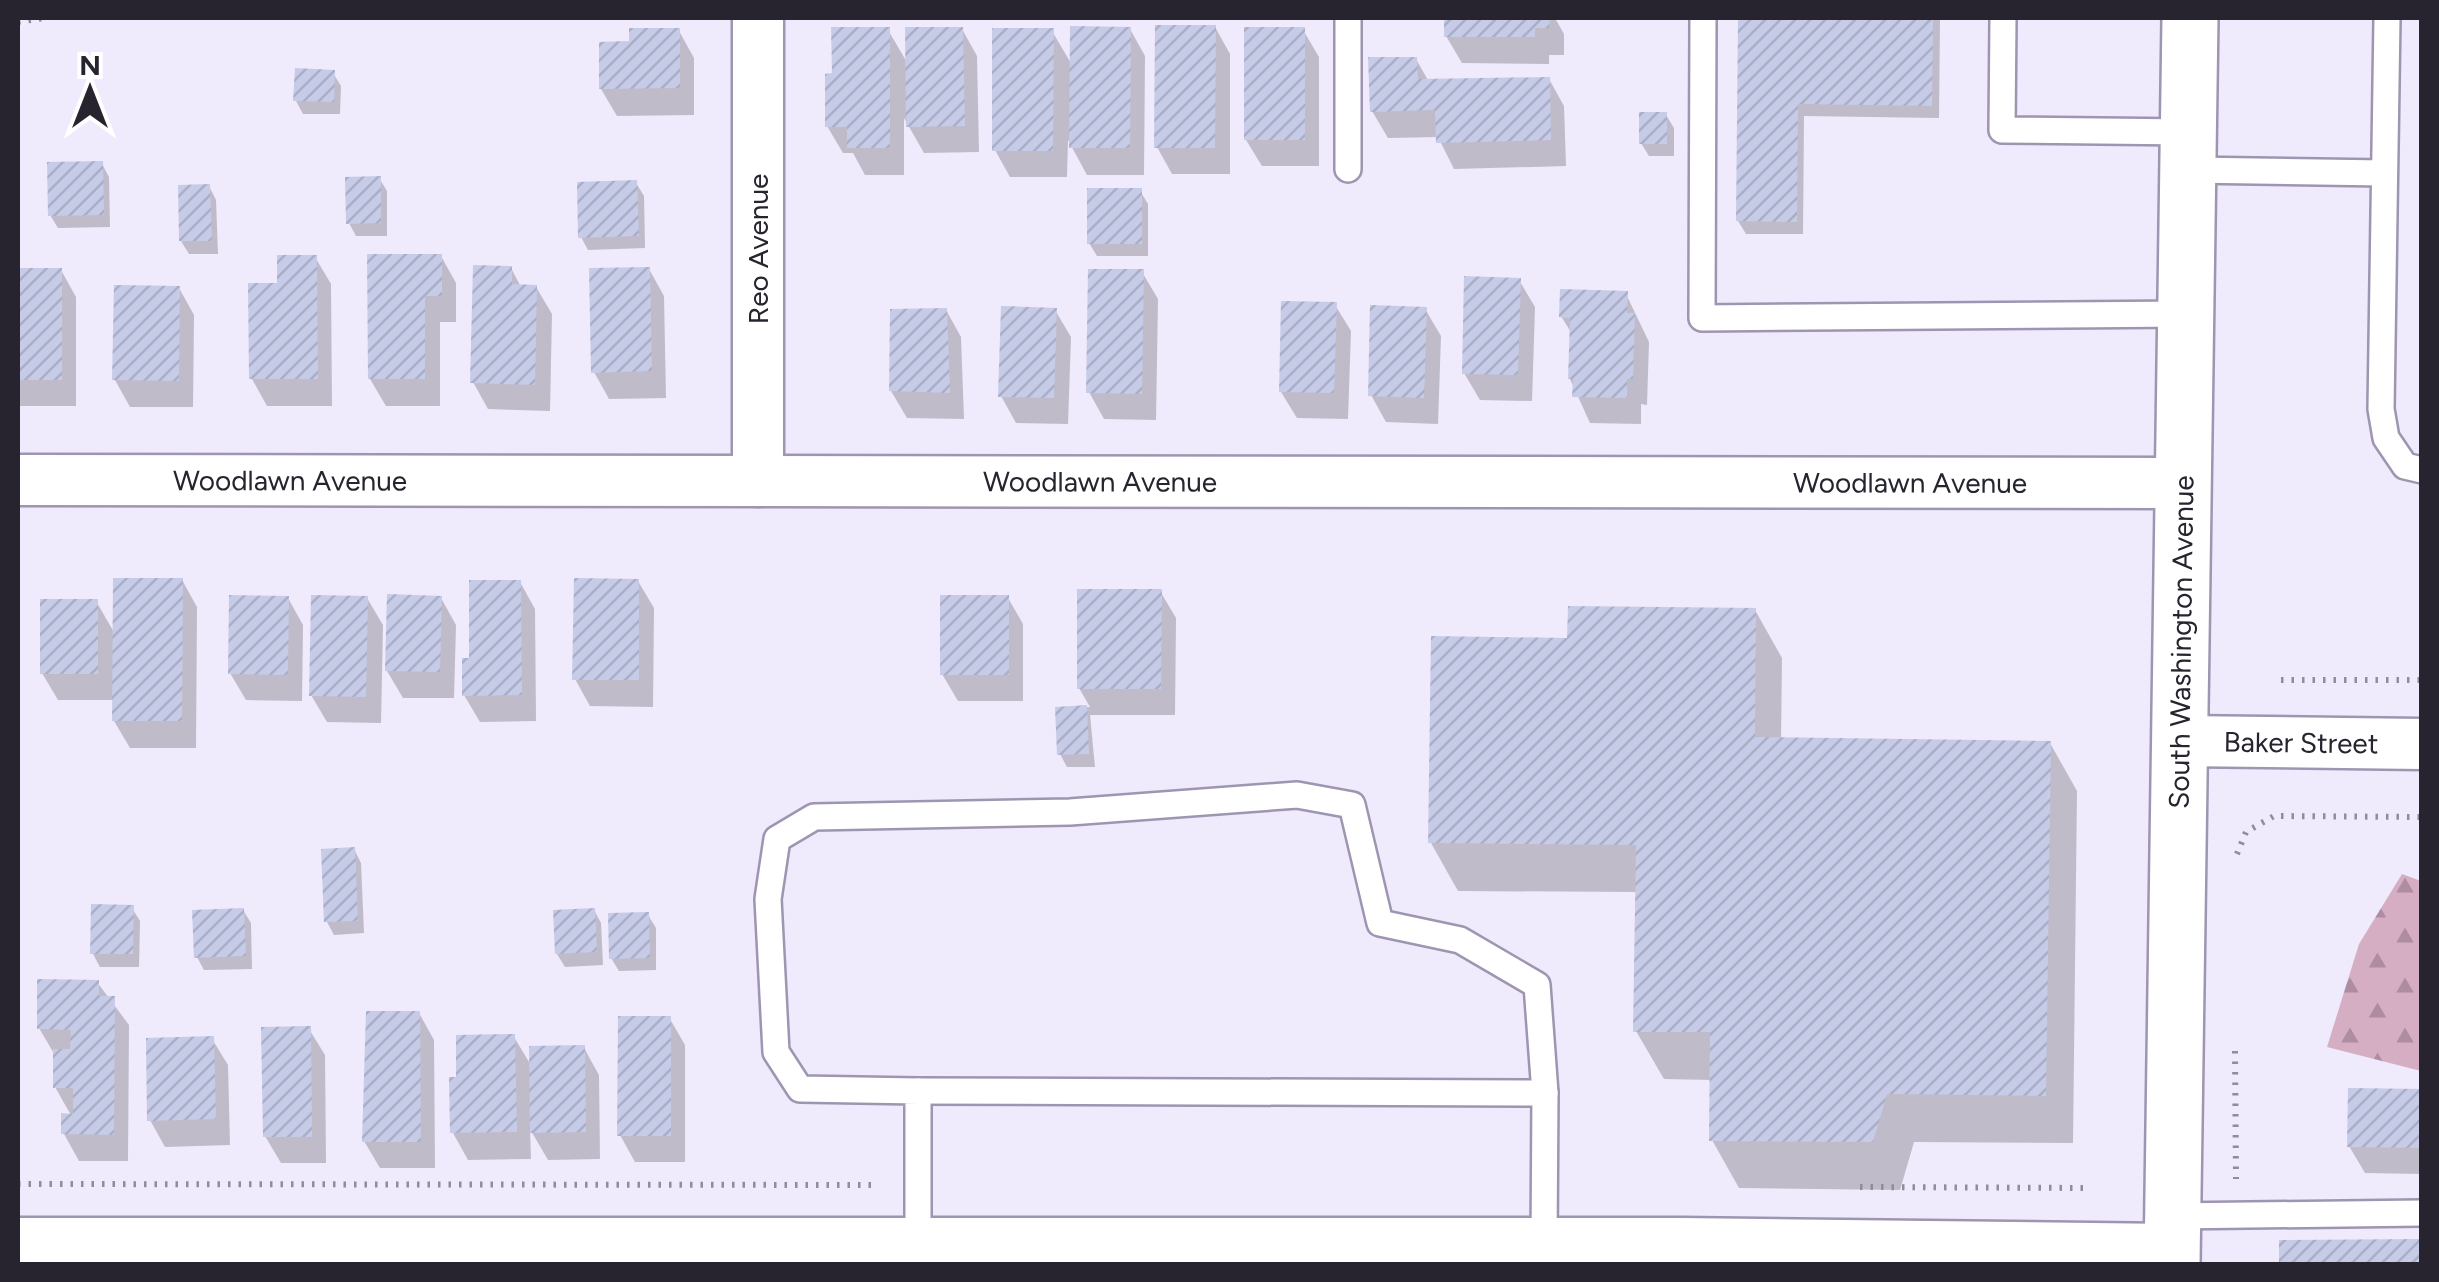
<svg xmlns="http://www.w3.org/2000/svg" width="2439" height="1282" viewBox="0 0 2439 1282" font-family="Figtree,sans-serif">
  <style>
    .forest { fill: url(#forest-firs) }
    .shadow { fill: #0003 }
    .building { fill: url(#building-hatch) }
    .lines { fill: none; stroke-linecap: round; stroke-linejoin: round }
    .service-casing { stroke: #9e95b1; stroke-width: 30 }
    .minor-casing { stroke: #9e95b1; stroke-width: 55 }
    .tertiary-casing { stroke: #9e95b1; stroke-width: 60 }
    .path { stroke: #918c9b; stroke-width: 6; stroke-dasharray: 2.5 8; stroke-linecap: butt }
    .service { stroke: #fff; stroke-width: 25 }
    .minor { stroke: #fff; stroke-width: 50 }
    .tertiary { stroke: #fff; stroke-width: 55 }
    .labels { text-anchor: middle; stroke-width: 8; stroke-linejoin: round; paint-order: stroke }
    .street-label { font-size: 28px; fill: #28242f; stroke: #fff }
  </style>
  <defs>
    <pattern id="forest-firs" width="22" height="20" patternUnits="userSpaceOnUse" patternTransform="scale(2.5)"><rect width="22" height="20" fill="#d6aec4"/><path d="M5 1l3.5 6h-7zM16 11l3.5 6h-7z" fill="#ae8da0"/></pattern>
    <pattern id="building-hatch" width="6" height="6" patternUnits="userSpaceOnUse" patternTransform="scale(2.5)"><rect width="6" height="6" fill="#c6cbe8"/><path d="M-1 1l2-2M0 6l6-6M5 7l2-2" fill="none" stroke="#aaaec7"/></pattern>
  </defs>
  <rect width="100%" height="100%" fill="#efeafc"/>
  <polygon class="forest" points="2402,874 2421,881 2421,1071 2327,1047 2359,944"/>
  <g class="shadow">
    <polygon points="1446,18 1555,18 1564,34 1564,55 1549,55 1549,64 1462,63 1446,36"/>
    <polygon points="1741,18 1940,18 1939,118 1804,116 1803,234 1746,234 1738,221"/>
    <polygon points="1215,27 1230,54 1230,174 1172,174 1157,147"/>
    <polygon points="962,29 977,56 979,152 924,153 904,118 904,175 865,175 853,153 843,153 827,126 834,75 888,30 908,64"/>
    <polygon points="1130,29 1145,56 1144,175 1087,175 1068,140 1067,177 1010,177 995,150 1052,31 1072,65"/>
    <polygon points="1303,30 1319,57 1319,166 1262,166 1246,140"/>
    <polygon points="679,31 694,58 694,115 617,116 601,89"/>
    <polygon points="1416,59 1429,82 1549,79 1564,106 1566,166 1454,169 1438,137 1388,138 1372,111"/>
    <polygon points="333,73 341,86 340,114 303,114 296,101"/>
    <polygon points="1666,115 1674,128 1674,156 1649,156 1641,143"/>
    <polygon points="102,164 109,177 110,227 58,228 50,215"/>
    <polygon points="379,178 387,191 387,236 356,236 349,223"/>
    <polygon points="636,183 644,196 645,248 588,250 581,237"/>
    <polygon points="209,186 216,200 218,254 189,254 181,241"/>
    <polygon points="1140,191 1148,204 1148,256 1097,256 1089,243"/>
    <polygon points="441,256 456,283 456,322 440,322 440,406 386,406 370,379"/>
    <polygon points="315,257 331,284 332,406 267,406 252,379 280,286"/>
    <polygon points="511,268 521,287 536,287 552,314 550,411 488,409 473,382"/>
    <polygon points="649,269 664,296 666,398 609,399 594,372"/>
    <polygon points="18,270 61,270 76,297 76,406 20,406 18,401"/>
    <polygon points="1142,272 1158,299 1156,420 1104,419 1089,392"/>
    <polygon points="1519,280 1535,307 1532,401 1480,400 1464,373"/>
    <polygon points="179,288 194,315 193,407 130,407 115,380"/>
    <polygon points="1626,294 1649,342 1647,405 1641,404 1641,424 1590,423 1570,379 1572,334 1561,316"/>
    <polygon points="1335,305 1351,331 1348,419 1297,418 1281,392"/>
    <polygon points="1425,309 1441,336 1438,424 1386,422 1371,395"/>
    <polygon points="946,310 961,337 964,419 907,418 891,391"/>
    <polygon points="1055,310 1071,337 1068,424 1016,423 1001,396"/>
    <polygon points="182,580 197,607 196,748 130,748 114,721 114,700 58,700 42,673 96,601 115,634"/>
    <polygon points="638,581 654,608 653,707 590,706 575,679"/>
    <polygon points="520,582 535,609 536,721 480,722 464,695"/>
    <polygon points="1160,591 1176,618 1175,715 1090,715 1095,767 1067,767 1060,754 1057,709 1090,707 1079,688"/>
    <polygon points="288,598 303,625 302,701 246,700 230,673"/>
    <polygon points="367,598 383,625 381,723 327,722 311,695"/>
    <polygon points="441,598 456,625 454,698 403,698 387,671"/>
    <polygon points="1008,598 1023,624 1023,701 958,701 942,674"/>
    <polygon points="1755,610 1782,658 1781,740 2050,743 2077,791 2073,1143 1914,1142 1900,1190 1739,1188 1712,1140 1712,1080 1664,1079 1636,1031 1638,892 1458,891 1431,843 1569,640"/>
    <polygon points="354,849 361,863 364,933 334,935 327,922"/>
    <polygon points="132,908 140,921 139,967 100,967 93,954"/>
    <polygon points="243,910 251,923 252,969 204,970 197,957"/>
    <polygon points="594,910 601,923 603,965 565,967 557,954"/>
    <polygon points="648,915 656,928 656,970 619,971 611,958"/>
    <polygon points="97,982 129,1025 128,1161 79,1161 64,1134 72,1117 55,1087 56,1057 39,1028"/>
    <polygon points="419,1013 434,1040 435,1168 380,1168 364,1141"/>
    <polygon points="670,1019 685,1045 685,1162 635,1162 620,1135"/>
    <polygon points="309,1029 325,1055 326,1163 281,1163 265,1136"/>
    <polygon points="514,1037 532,1067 584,1048 599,1075 600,1159 548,1160 530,1129 531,1159 468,1160 453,1133 459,1080"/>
    <polygon points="212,1039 228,1065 230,1145 165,1147 150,1120"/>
    <polygon points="2422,1091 2422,1174 2365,1173 2349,1146"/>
    <polygon points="2422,1241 2422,1264 2282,1264 2282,1242"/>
  </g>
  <g class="building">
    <polygon points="1444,18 1550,18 1549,28 1535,28 1535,37 1444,37"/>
    <polygon points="1738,18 1933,18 1932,106 1798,104 1797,222 1736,221"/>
    <polygon points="1155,25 1216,25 1215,148 1154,148"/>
    <polygon points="1070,26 1131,27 1130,148 1069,148"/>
    <polygon points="831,27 890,27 890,148 847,148 847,127 825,127 825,74 832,73"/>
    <polygon points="905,27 963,27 965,126 906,127"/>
    <rect x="1244" y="27" width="61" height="113"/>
    <polygon points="629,28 680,28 680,88 599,89 599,42 629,41"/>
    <polygon points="992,28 1054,28 1053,151 992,151"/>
    <polygon points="1368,57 1417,57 1418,79 1550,77 1551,140 1436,143 1435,110 1370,112"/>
    <polygon points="295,68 335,70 334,102 293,101"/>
    <rect x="1639" y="112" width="28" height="32"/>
    <polygon points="103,161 104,215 48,216 47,162"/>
    <polygon points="381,176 381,223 346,224 345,177"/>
    <polygon points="637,180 639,236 578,238 577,182"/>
    <polygon points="210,184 212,241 179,241 178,185"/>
    <rect x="1087" y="188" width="55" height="56"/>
    <polygon points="367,254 442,254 442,296 425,296 425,379 368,379"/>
    <polygon points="277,255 317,255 318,379 249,379 248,283 277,283"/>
    <polygon points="473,265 512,266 512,284 537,285 535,385 470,383"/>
    <polygon points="650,267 652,371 591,373 589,268"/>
    <rect x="18" y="268" width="44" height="112"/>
    <polygon points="1088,269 1144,269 1142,394 1086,393"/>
    <polygon points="1464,276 1521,278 1518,375 1462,374"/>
    <polygon points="114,285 180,286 179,381 112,380"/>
    <polygon points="1560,289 1628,291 1627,313 1635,313 1633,379 1627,379 1627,398 1572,397 1573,379 1568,379 1570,318 1559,317"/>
    <polygon points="1281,301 1337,302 1334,393 1279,392"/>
    <polygon points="1370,305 1427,307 1424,398 1368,396"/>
    <polygon points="1001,306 1057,308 1054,398 998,397"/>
    <polygon points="947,308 950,393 889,391 890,309"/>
    <polygon points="113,578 183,578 182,721 112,721"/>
    <polygon points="574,578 639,579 639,680 572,680"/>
    <polygon points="469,580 521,580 522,695 462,696 462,658 469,658"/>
    <polygon points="1077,589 1162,589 1161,689 1077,689"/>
    <polygon points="387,594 442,596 440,672 385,671"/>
    <polygon points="229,595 289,596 288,675 228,674"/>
    <polygon points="311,595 368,596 366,697 309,696"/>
    <rect x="940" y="595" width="69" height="80"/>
    <rect x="40" y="599" width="58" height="75"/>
    <polygon points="1568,606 1756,608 1755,737 2051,741 2046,1096 1887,1094 1873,1142 1709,1141 1710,1032 1633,1032 1636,845 1428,843 1431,636 1567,638"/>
    <polygon points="1087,705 1089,754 1057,755 1055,707"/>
    <polygon points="355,847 358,921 324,922 321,849"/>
    <polygon points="91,904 134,905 133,954 90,954"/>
    <polygon points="244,908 246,956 194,958 192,910"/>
    <polygon points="595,908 597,952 555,954 553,910"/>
    <polygon points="649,912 650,958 609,959 608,913"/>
    <polygon points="37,979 99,980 99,996 115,996 114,1135 61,1134 61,1113 73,1114 73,1088 53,1088 53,1049 70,1049 71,1030 37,1029"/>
    <polygon points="366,1011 420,1011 421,1142 362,1142"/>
    <polygon points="618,1016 671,1016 671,1136 617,1136"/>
    <polygon points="311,1026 312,1137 263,1137 261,1027"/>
    <polygon points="515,1034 517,1132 450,1133 449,1077 456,1077 456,1035"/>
    <polygon points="214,1036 216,1119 147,1121 146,1038"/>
    <polygon points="585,1045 586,1132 530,1133 529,1046"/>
    <polygon points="2348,1088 2422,1089 2422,1148 2347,1147"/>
    <polygon points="2422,1239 2422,1264 2279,1264 2279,1240"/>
  </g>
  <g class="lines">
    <defs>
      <g id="service">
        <polyline points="1348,18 1348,169"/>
        <polyline points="1703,18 1702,318 2187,314"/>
        <polyline points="2003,18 2002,130 2190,132"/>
        <polyline points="2387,18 2381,409 2386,438 2405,466 2422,470"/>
        <polyline points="2190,170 2384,173"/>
        <polyline points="918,1091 1545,1093"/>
        <polyline points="2172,1216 2422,1213"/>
        <polyline points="918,1246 918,1091 800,1089 776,1052 768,899 777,839 814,817 1070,812 1297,795 1352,805 1380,923 1460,940 1537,985 1545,1093 1544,1244"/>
      </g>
      <g id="minor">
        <polyline points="758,18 758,481"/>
        <path id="s1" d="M 18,480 L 2183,483"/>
        <path id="s2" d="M 2181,741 L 2422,744"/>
        <polyline points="18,1243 1682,1243 2172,1249"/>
      </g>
      <g id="tertiary">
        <path id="s3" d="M 2172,1264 L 2190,18"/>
      </g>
    </defs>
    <use href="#service" class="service-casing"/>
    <use href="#minor" class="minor-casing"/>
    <use href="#tertiary" class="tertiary-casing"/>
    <g class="path">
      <polyline points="18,22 44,18"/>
      <polyline points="2281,680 2422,680"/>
      <polyline points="2237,854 2246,832 2274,816 2422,817"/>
      <polyline points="2235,1051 2236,1179"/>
      <polyline points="18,1184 877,1185"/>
      <polyline points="1860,1187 2089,1188"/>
    </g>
    <use href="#service" class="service"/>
    <use href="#minor" class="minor"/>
    <use href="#tertiary" class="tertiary"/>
  </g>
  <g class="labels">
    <g class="street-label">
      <text transform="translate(758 249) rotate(-90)" y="10">Reo Avenue</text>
      <text dy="10" stroke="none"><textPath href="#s1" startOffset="272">Woodlawn Avenue</textPath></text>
      <text dy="10" stroke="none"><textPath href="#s1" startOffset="1082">Woodlawn Avenue</textPath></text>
      <text dy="10" stroke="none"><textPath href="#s1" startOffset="1892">Woodlawn Avenue</textPath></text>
      <text dy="10" stroke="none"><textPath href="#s3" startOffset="622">South Washington Avenue</textPath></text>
      <text dy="10" stroke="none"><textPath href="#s2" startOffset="120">Baker Street</textPath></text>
    </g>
  </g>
  <rect width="2439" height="1282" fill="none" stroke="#28242f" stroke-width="40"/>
  <g transform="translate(90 90)" stroke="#ffffff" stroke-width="8" paint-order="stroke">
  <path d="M0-8L18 38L0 25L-18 38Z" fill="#28242f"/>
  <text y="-15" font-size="28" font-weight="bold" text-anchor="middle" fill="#28242f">N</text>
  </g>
</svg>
